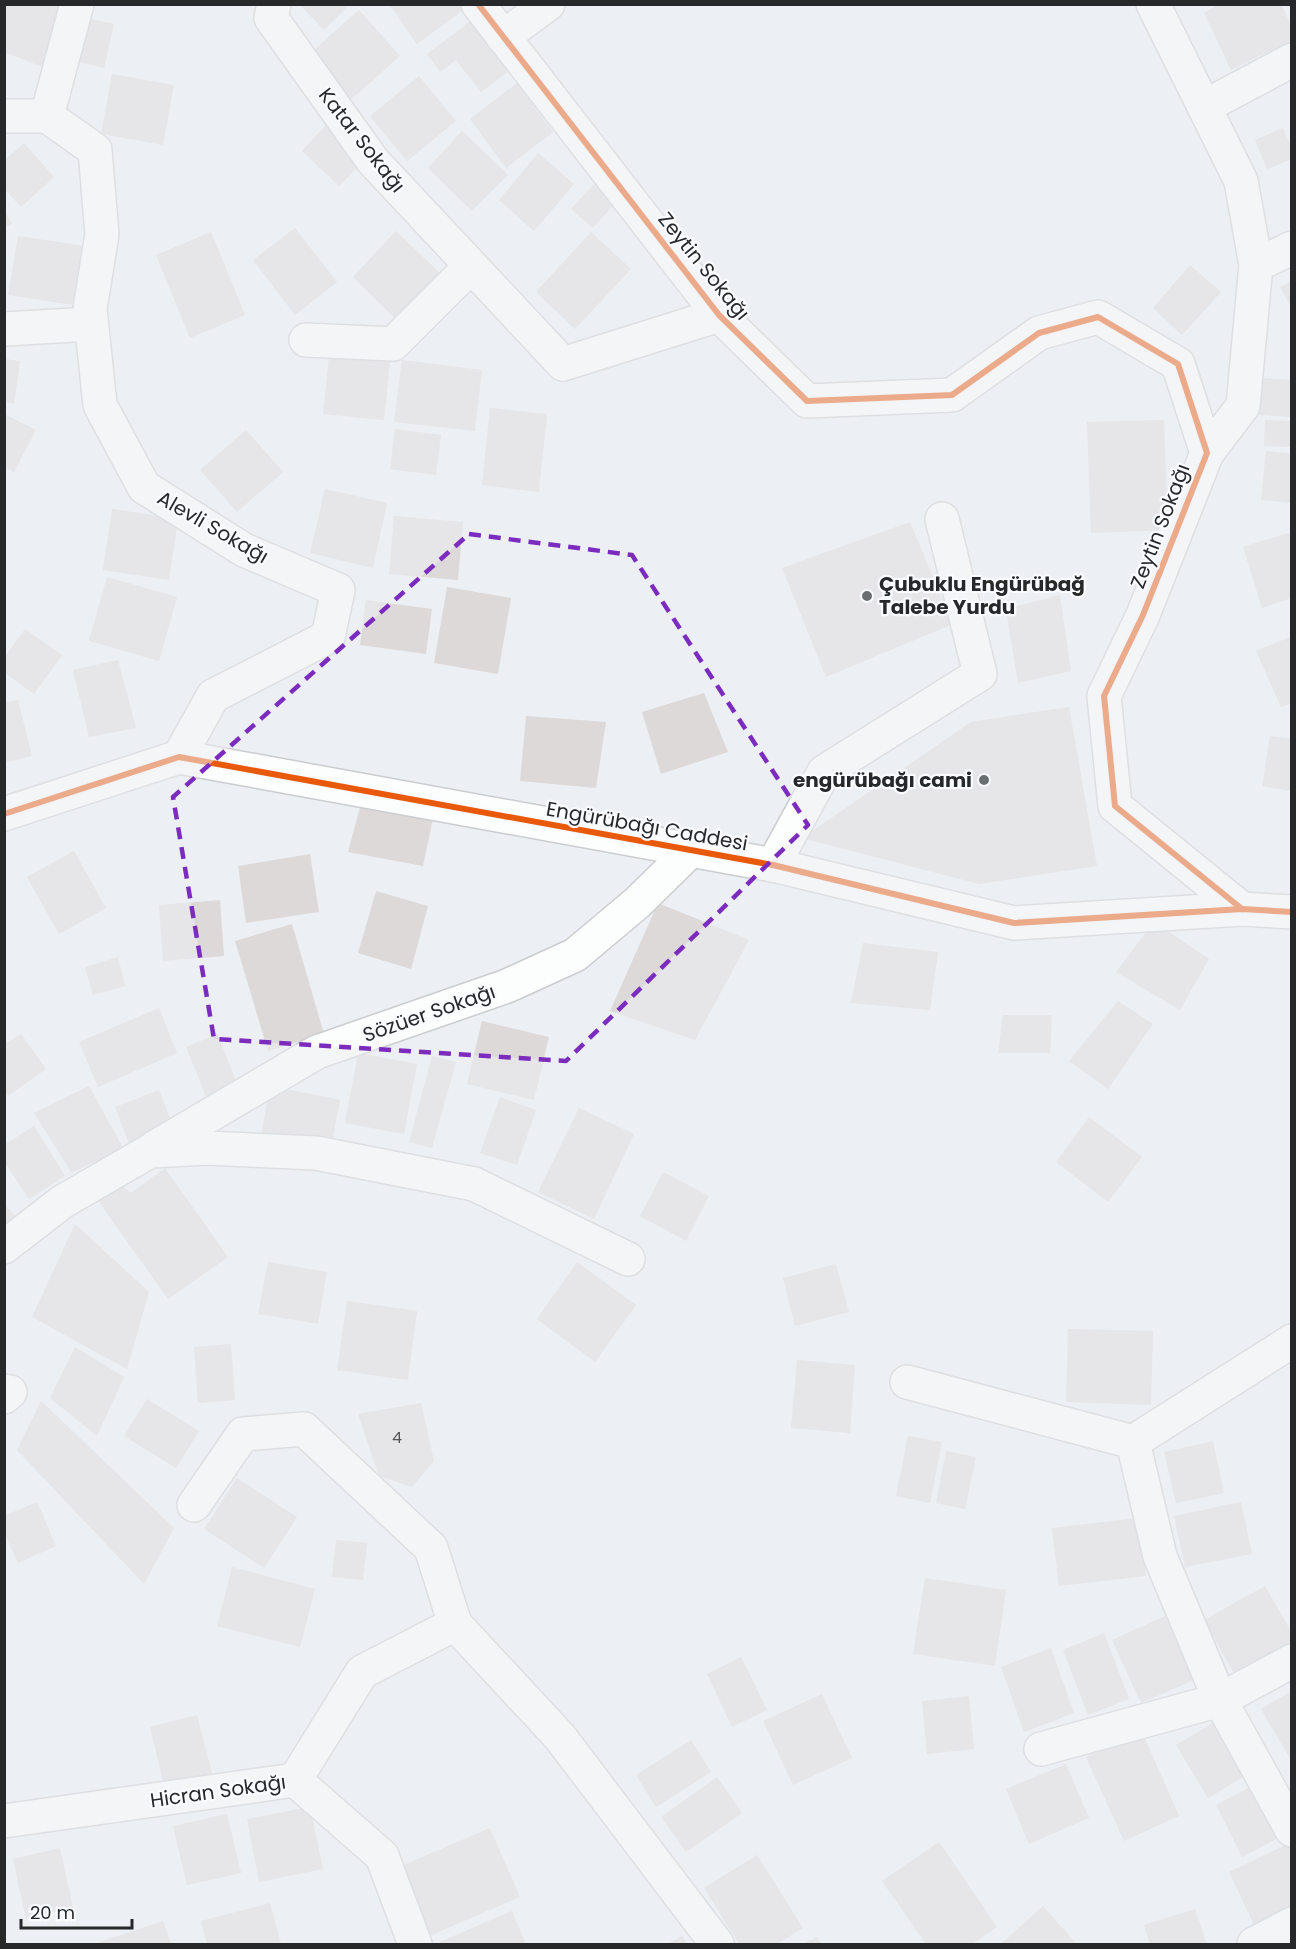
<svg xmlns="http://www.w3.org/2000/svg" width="1296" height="1949" viewBox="0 0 1296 1949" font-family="Poppins,sans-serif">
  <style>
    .building { fill: #ded9d9 }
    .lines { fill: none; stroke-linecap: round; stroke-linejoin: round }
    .minor-casing { stroke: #cacdcf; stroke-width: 36 }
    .minor { stroke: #fcfdfd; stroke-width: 33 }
    .cycleway-casing { stroke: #f9fbfe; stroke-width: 10 }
    .cycleway { stroke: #e8590c; stroke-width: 6 }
    .marked { fill: none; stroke: #7b2cbf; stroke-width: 4.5; stroke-dasharray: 12 8; stroke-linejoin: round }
    .poi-dot { fill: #6b6e70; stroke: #f9fbfe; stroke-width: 2 }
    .labels { text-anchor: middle; stroke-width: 4.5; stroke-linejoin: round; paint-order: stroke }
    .number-label { font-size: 16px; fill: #565658 }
    .street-label { font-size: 20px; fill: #26282a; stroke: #f9fbfe }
    .poi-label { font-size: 20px; font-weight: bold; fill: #26282a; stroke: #f9fbfe; text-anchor: start }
  </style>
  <rect width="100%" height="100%" fill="#eceff3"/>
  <g class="building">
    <polygon points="4,4 72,4 48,69 4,52"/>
    <polygon points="299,4 350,4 324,30"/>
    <polygon points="389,4 466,4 467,7 417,44"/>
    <polygon points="1220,4 1281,4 1292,27 1292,40 1231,70 1204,13"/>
    <polygon points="359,10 400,56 346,104 306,57"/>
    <polygon points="86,18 114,24 104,68 76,61"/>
    <polygon points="471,21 509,71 481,92 456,60 440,72 427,54"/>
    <polygon points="112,74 174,85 163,145 101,134"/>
    <polygon points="419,76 456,121 407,161 370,116"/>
    <polygon points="517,83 553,132 506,168 470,119"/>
    <polygon points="325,126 363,162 339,186 302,151"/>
    <polygon points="1283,128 1292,148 1292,159 1267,169 1255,140"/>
    <polygon points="462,131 508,175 472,211 428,168"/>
    <polygon points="24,143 54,177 21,207 4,188 4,161"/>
    <polygon points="538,153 574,184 534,231 499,200"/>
    <polygon points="597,181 617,201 593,228 571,209"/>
    <polygon points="4,210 12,224 4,228"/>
    <polygon points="295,228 337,282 295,315 253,260"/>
    <polygon points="396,231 444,277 400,323 353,277"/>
    <polygon points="211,232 245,315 190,338 156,255"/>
    <polygon points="591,232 631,269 575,329 536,292"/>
    <polygon points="18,236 84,246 74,305 8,295"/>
    <polygon points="1190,265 1221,292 1182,335 1153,308"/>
    <polygon points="1292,281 1292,309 1280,287"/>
    <polygon points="329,357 390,362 384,420 323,414"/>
    <polygon points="4,359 20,361 14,404 4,402"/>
    <polygon points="402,360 482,370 475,431 394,422"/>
    <polygon points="1262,378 1292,380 1292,417 1259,415"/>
    <polygon points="490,408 547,414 539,492 482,485"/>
    <polygon points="4,414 36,430 14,472 4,467"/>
    <polygon points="1164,420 1168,530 1091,533 1087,422"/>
    <polygon points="1265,420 1292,421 1292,447 1264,446"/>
    <polygon points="395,429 441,435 436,475 390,469"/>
    <polygon points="246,430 283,472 237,512 200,470"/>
    <polygon points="1266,451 1292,454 1292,503 1261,500"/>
    <polygon points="325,489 387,503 373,568 310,553"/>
    <polygon points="112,509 178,519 169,580 103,570"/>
    <polygon points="394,516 463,522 458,580 389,574"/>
    <polygon points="910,522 953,624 826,677 782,568"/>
    <polygon points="1292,532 1292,598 1262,608 1243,547"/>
    <polygon points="107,577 177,597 159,661 89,641"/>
    <polygon points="447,587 511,598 498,674 434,663"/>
    <polygon points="1060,595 1071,671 1018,683 1006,609"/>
    <polygon points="366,600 432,609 426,654 360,645"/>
    <polygon points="25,629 62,655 34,694 4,672 4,658"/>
    <polygon points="1292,636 1292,703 1281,707 1256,651"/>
    <polygon points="118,660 136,728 89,737 73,670"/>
    <polygon points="704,693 728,752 661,774 642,712"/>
    <polygon points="18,700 32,756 4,763 4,703"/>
    <polygon points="1069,707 1097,866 979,884 802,838 971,722"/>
    <polygon points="526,716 606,722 596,788 520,781"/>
    <polygon points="1270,736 1292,739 1292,791 1262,786"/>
    <polygon points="363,796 435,809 423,866 348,852"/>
    <polygon points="74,851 106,908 59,934 27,877"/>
    <polygon points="310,854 319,912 246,923 238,866"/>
    <polygon points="376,891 428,906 411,969 358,953"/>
    <polygon points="220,900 224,956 163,961 159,905"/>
    <polygon points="658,903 749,940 695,1040 610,1011"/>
    <polygon points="1154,922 1209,959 1180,1010 1116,972"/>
    <polygon points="292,924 324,1034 268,1051 235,941"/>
    <polygon points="863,943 938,952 930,1010 851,1003"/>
    <polygon points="118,957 125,986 93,995 85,967"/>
    <polygon points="1118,1001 1153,1024 1108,1089 1069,1061"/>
    <polygon points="159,1008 177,1053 98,1087 79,1042"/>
    <polygon points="1003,1015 1052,1015 1050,1053 998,1053"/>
    <polygon points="482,1021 549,1037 534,1100 467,1084"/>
    <polygon points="21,1034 46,1069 8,1096 4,1090 4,1045"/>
    <polygon points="217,1034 239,1088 208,1101 186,1047"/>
    <polygon points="358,1053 417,1064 404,1134 345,1123"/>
    <polygon points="432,1056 456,1062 432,1148 409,1142"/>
    <polygon points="89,1086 123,1148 72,1173 34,1113"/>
    <polygon points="271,1086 340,1100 331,1148 261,1134"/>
    <polygon points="159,1090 173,1125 129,1143 115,1107"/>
    <polygon points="500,1097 536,1110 517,1165 480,1153"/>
    <polygon points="579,1108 634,1134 594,1219 538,1192"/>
    <polygon points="1089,1117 1142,1157 1108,1202 1056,1162"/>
    <polygon points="34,1126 65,1176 29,1199 4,1161 4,1145"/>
    <polygon points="165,1168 228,1257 168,1299 99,1202 115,1181 131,1193"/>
    <polygon points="663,1172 709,1196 686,1241 640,1216"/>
    <polygon points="5,1205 16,1217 5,1228"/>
    <polygon points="75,1224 149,1292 127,1369 32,1317"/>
    <polygon points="268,1262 327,1272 318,1324 258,1314"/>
    <polygon points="577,1262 636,1305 595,1362 537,1319"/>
    <polygon points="836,1264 849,1312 795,1326 783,1278"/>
    <polygon points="347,1301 417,1311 408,1380 337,1370"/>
    <polygon points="1068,1329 1153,1331 1151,1405 1066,1402"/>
    <polygon points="231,1344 235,1400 198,1403 194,1347"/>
    <polygon points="75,1347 124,1377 97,1436 50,1398"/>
    <polygon points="797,1360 855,1365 850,1433 791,1428"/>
    <polygon points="147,1399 199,1431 176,1468 124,1436"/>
    <polygon points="41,1401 174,1528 144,1584 17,1450"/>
    <polygon points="421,1403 434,1461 412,1487 379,1476 358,1414"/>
    <polygon points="908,1436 942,1442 930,1503 896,1496"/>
    <polygon points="1213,1441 1224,1493 1176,1503 1164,1452"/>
    <polygon points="946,1451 976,1457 965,1509 936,1503"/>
    <polygon points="237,1478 297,1517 264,1568 204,1529"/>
    <polygon points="37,1502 56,1546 18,1563 4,1532 4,1516"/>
    <polygon points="1241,1502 1252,1554 1185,1567 1174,1516"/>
    <polygon points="1138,1518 1146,1576 1059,1586 1052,1528"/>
    <polygon points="336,1540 367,1543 363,1580 332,1577"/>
    <polygon points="232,1567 315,1589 300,1647 217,1626"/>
    <polygon points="925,1578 1006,1590 995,1666 913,1654"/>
    <polygon points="1265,1586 1292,1633 1292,1646 1236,1677 1204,1620"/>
    <polygon points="1165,1616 1194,1680 1141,1703 1112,1640"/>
    <polygon points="1104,1633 1129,1699 1088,1715 1063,1650"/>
    <polygon points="1051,1648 1074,1713 1024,1732 1001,1667"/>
    <polygon points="741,1657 767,1710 732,1727 707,1674"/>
    <polygon points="1292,1691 1292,1762 1261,1709"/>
    <polygon points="822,1694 852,1758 793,1785 763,1721"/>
    <polygon points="969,1696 974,1749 927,1754 922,1701"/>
    <polygon points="197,1715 213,1777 165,1789 150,1727"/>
    <polygon points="1218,1720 1250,1773 1208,1798 1176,1745"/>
    <polygon points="1142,1732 1179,1816 1124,1841 1086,1757"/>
    <polygon points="691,1740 711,1772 656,1807 636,1775"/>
    <polygon points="1066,1764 1089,1818 1029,1844 1006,1789"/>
    <polygon points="717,1777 742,1813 686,1852 661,1817"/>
    <polygon points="1258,1783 1284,1835 1242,1857 1216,1805"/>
    <polygon points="310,1807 323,1869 259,1882 247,1819"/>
    <polygon points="227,1814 241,1873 187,1885 173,1826"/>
    <polygon points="490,1828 520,1897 429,1936 399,1867"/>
    <polygon points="939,1842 997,1927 972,1944 926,1944 882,1881"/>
    <polygon points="1290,1843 1292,1847 1292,1910 1255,1927 1229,1872"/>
    <polygon points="60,1848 73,1908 26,1919 13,1859"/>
    <polygon points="757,1855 803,1928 777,1944 739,1944 704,1888"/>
    <polygon points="270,1903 281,1944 207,1944 201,1921"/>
    <polygon points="1043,1906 1075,1942 1073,1944 1001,1944"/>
    <polygon points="1195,1909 1207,1944 1150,1944 1144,1925"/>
    <polygon points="512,1911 526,1944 441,1944 440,1942"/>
    <polygon points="163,1921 171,1944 94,1944"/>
    <polygon points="682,1936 687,1944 668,1944"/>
    <polygon points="817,1937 821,1944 803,1944"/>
  </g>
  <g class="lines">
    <defs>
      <g id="minor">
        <polyline points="274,4 271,18 373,161 563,364 719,315"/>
        <polyline points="478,4 719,315 807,401 952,395 1039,333 1098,317 1178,364 1207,453 1143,615 1104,696 1115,806 1242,909"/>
        <polyline points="1153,4 1241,181 1256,265 1243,406 1207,453"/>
        <polyline points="503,37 548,4"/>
        <polyline points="1204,107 1292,60"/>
        <polyline points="4,116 47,116 95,150 102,234 90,309 100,405 144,487 244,550 338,590 328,637 213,696 179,757"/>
        <polyline points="47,116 77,4"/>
        <polyline points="1256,265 1292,248"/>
        <polyline points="4,329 91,324"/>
        <polyline points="306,340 393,344 471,266"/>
        <polyline points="4,814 179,757 773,865 1014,923 1242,909 1292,912"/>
        <polyline points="773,865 824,772 980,674 942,519"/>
        <polyline points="154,1148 317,1052 507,986 575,955 637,903 690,851"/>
        <polyline points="4,1247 62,1202 150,1151 207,1148 316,1153 474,1184 628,1259"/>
        <polyline points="1292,1341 1133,1442 1160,1556 1220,1700 1292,1830"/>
        <polyline points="907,1382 1133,1442"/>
        <polyline points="4,1391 10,1392 4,1397"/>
        <polyline points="194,1505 243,1434 304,1429 431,1548 455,1624"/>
        <polyline points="1041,1749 1220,1700 1292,1661"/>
        <polyline points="295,1780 362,1672 455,1624 560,1737 717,1944"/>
        <polyline points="4,1821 295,1780 382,1856 415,1944"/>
        <polyline points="1254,1944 1292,1924"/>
      </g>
    </defs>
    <use href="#minor" class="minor-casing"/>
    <use href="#minor" class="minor"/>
    <defs>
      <g id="cycleway">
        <polyline points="478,4 719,315 807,401 952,395 1039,333 1098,317 1178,364 1207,453 1143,615 1104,696 1115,806 1242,909"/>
        <polyline points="4,814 179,757 773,865 1014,923 1242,909 1292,912"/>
      </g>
    </defs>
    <use href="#cycleway" class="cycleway-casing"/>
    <use href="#cycleway" class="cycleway"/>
  </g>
  <path d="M0 0H1296V1949H0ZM 469,534 L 632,555 L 808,825 L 566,1061 L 214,1039 L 173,797 Z" fill="#eceff3" fill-opacity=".55" fill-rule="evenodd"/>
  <path class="marked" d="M 469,534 L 632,555 L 808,825 L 566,1061 L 214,1039 L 173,797 Z"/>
  <g class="poi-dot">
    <circle cx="867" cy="596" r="6"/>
    <circle cx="984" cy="780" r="6"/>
  </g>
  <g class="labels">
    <g class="number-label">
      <text x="397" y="1443">4</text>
    </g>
    <g class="street-label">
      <text transform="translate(362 140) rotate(52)" y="7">Katar Sokağı</text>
      <text transform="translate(704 266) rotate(51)" y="7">Zeytin Sokağı</text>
      <text transform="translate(1160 526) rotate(-69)" y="7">Zeytin Sokağı</text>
      <text transform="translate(213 527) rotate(30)" y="7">Alevli Sokağı</text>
      <text transform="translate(647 826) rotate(10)" y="7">Engürübağı Caddesi</text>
      <text transform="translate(429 1013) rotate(-19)" y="7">Sözüer Sokağı</text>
      <text transform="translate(218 1791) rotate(-8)" y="7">Hicran Sokağı</text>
    </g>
    <g class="poi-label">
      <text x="879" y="591">Çubuklu Engürübağ<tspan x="879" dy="23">Talebe Yurdu</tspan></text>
      <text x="972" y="787" text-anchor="end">engürübağı cami</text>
    </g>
  </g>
  <rect width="1296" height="1949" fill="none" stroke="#26282a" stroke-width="12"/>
  <path d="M21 1919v9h111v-9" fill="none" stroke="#26282a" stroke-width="3"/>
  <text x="30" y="1919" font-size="18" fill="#26282a" stroke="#f9fbfe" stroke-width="4.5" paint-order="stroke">20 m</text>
</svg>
